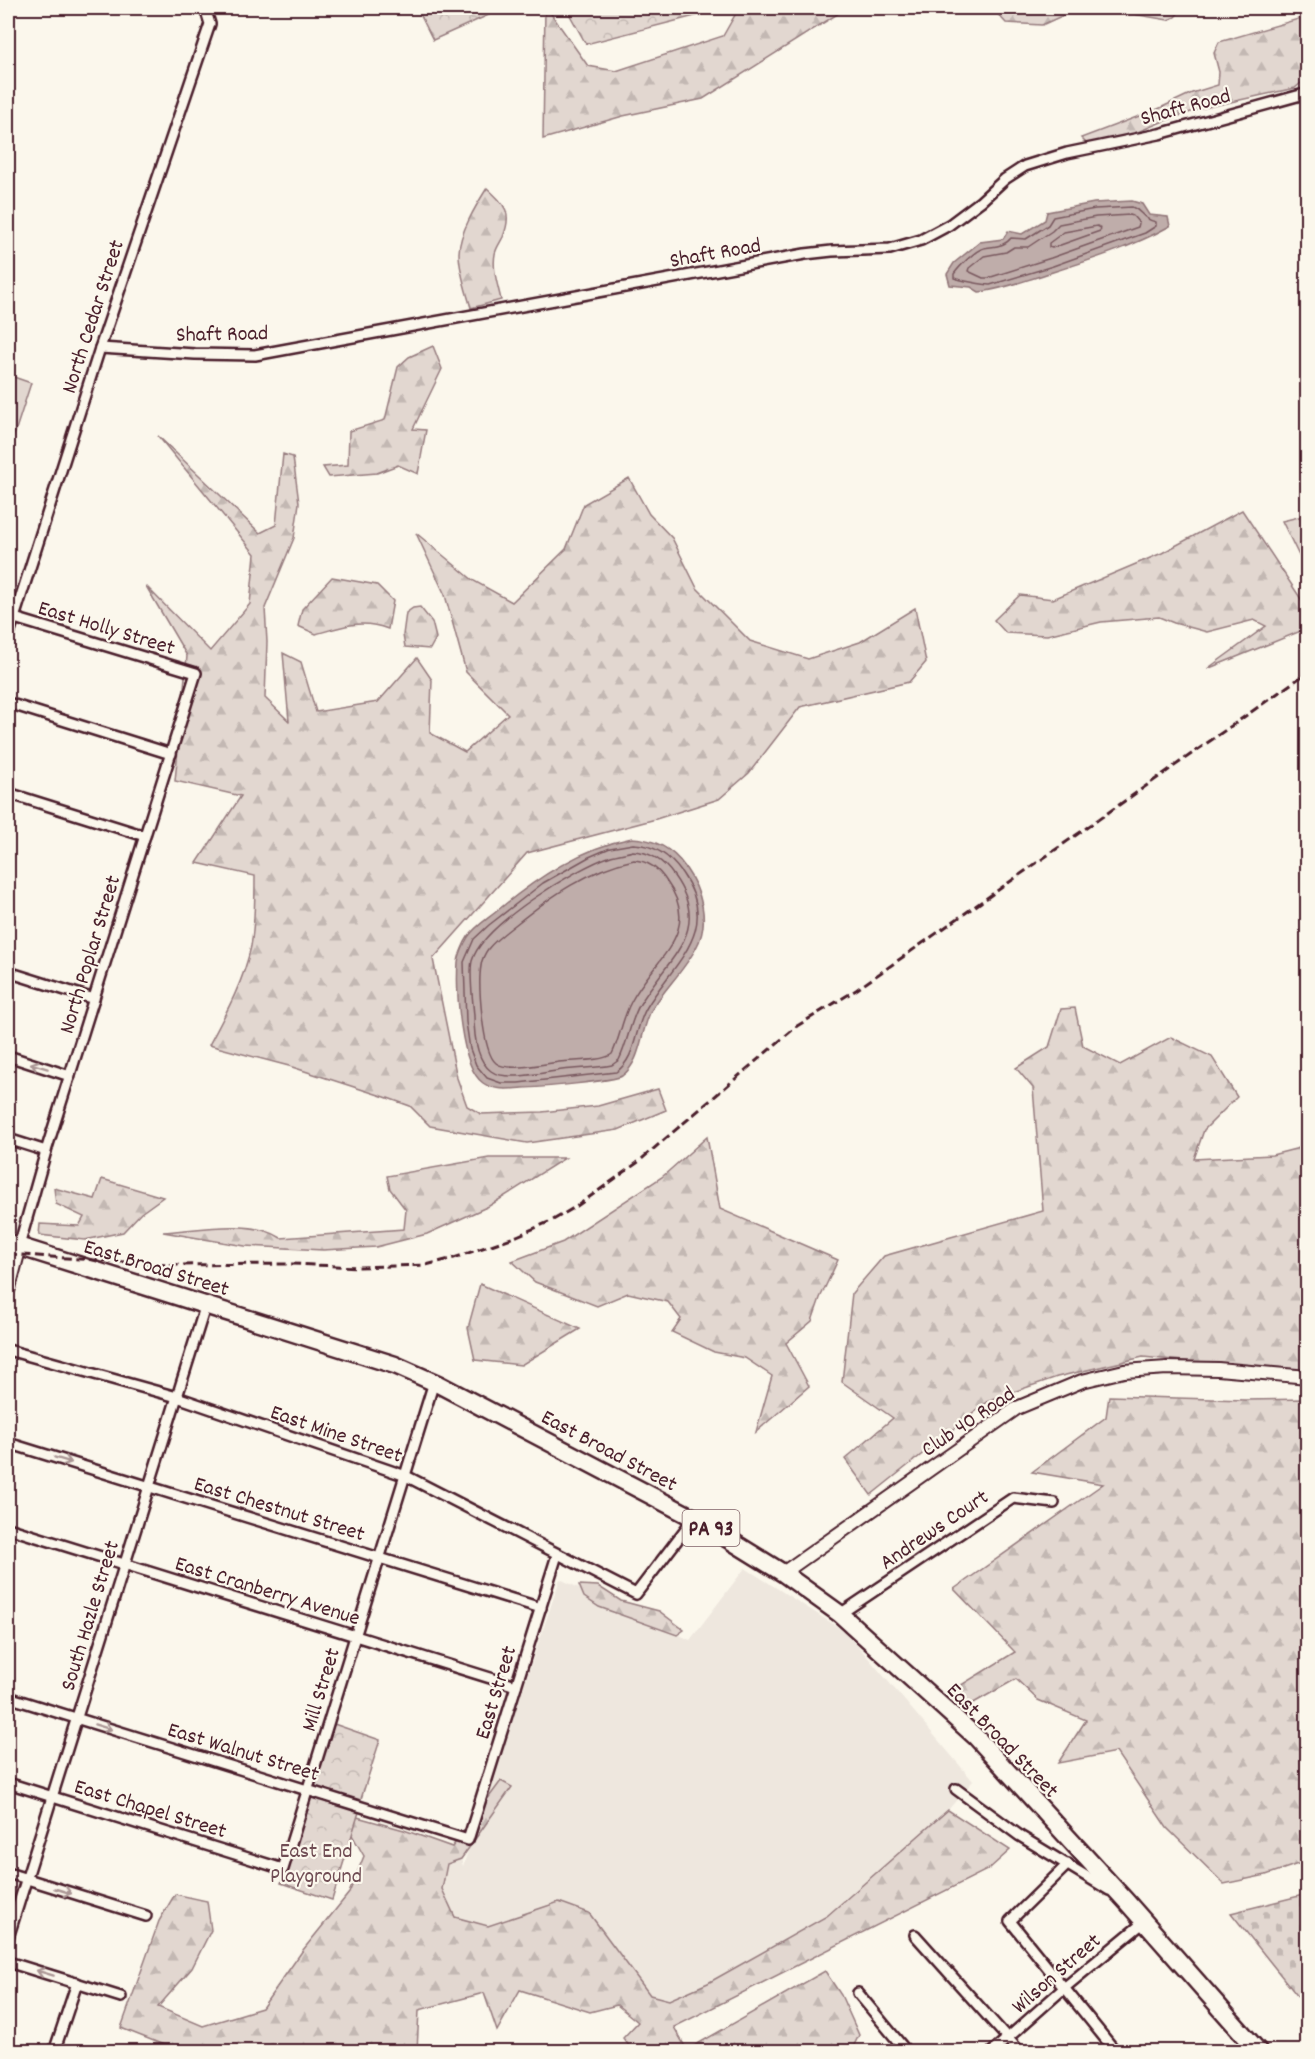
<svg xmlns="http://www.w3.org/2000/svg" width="1315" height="2059" viewBox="0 0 1315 2059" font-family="Dekko,sans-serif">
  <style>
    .built { fill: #eee7de }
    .grass { fill: url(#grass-tufts); stroke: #967b7e; stroke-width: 1.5 }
    .forest { fill: url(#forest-firs); stroke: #967b7e; stroke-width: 1.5 }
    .cemetery { fill: url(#cemetery-stones); stroke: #967b7e; stroke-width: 1.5 }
    .park { fill: url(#park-crowns); stroke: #967b7e; stroke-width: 1.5 }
    .pitch { fill: #e2d7d0; stroke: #967b7e; stroke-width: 1.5 }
    .water { fill: #bfadaa; stroke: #907477; stroke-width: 1.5 }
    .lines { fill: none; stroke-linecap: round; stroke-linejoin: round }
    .shore { stroke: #79585e; stroke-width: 1.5 }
    .minor-casing { stroke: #4a1f2b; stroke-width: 14 }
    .tertiary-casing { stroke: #4a1f2b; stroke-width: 16 }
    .secondary-casing { stroke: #4a1f2b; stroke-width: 18 }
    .trunk-casing { stroke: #4a1f2b; stroke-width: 21 }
    .minor { stroke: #fbf7ec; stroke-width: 9 }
    .tertiary { stroke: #fbf7ec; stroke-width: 12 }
    .secondary { stroke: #fbf7ec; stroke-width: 14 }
    .trunk { stroke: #fbf7ec; stroke-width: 16 }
    .rail { stroke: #4a1f2b; stroke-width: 3; stroke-dasharray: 9 4.5; stroke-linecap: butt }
    .oneway { stroke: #ab9695 }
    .labels { text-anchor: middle; stroke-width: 4.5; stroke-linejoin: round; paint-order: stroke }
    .shield { fill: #fbf7ec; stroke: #7f6065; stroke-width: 1.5 }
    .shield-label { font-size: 21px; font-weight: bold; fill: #4a1f2b }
    .street-label { font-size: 22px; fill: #4a1f2b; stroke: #fbf7ec }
    .park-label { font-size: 22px; fill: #704d54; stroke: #fbf7ec }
  </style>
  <defs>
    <pattern id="grass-tufts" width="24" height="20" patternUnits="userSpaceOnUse" patternTransform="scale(1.5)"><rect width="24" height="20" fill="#e2d7d0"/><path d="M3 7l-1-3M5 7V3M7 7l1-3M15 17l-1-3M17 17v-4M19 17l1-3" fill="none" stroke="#c3b8b3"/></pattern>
    <pattern id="forest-firs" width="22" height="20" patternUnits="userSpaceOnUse" patternTransform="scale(1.5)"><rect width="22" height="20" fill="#e2d7d0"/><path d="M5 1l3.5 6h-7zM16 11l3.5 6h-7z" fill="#c3b8b3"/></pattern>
    <pattern id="cemetery-stones" width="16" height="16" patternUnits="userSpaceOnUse" patternTransform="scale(1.5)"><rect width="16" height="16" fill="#e2d7d0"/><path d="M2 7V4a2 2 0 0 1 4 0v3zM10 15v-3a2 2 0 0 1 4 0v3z" fill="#c3b8b3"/></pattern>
    <pattern id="park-crowns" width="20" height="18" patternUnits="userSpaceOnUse" patternTransform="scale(1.5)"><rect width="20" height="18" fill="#e2d7d0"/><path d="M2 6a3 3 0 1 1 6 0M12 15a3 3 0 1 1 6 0" fill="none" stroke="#c3b8b3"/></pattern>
  </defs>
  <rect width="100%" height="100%" fill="#fbf7ec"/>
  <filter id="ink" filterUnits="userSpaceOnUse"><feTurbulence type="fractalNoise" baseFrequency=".0167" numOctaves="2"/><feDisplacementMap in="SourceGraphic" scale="12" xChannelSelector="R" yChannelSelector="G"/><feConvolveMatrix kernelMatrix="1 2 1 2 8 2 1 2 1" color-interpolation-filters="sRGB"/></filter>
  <g filter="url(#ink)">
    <polygon class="built" points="745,1568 847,1633 973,1781 948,1810 827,1916 708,1983 669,2000 650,1995 589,1913 559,1902 488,1926 455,1917 442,1889 448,1863 461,1859 463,1866 560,1579 690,1640"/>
    <polygon class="grass" points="1307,515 1308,515 1307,572 1282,521"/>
    <g class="forest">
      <polygon points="545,8 547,8 588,66 616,71 723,36 739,8 847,8 703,99 623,116 543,139"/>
      <polygon points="992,8 1079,8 1042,25 1006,23"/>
      <polygon points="1098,8 1183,8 1175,17 1168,20"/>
      <polygon points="1305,17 1307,19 1307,78 1295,88 1203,108 1164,121 1128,136 1087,144 1081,138 1158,109 1192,93 1218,85 1219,72 1214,53 1219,42"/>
      <path d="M 487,188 C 505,205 513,212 503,237 C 500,243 496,248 495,254 C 492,270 498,285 501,300 L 471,308 C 466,290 459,271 459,253 C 459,233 477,204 487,188 Z"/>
      <polygon points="433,346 442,369 413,429 426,430 418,474 398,465 377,473 329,477 323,467 348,465 349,431 385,420 398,367 409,357"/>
      <path d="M 158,436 L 260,533 L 276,525 L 283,454 L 293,457 L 299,503 L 294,538 L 265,608 L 267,642 L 265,698 L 289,721 L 283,653 L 301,662 L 316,712 L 378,702 L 417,658 L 432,680 L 430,733 L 465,752 L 508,714 L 466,672 L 445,595 L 416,533 L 474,581 L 512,602 L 566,549 L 584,504 L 629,478 L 649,514 L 672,538 L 697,588 L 750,641 L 808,659 L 860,642 L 915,608 L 926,662 L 909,682 L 800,707 L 749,773 L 719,799 L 656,819 L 527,853 L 433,959 L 457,1078 L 467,1106 L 481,1114 L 542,1112 L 598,1106 L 658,1089 L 666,1110 L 618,1130 L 527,1143 L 430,1126 L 410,1106 L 385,1097 L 289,1066 L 209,1045 C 225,1015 244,981 251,946 C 255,923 255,899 255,876 L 197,863 L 241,796 L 175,781 L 187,656 L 146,586 L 210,651 L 250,604 L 255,554 Z"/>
      <polygon points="1242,510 1307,608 1307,622 1301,631 1207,669 1266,626 1254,620 1207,632 1174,623 1159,617 1101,622 1047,635 1006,633 994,620 1020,595 1053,599 1162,553"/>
      <path d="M 332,577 L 377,585 L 393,601 L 388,629 C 361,619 343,626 316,634 L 298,626 L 302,609 Z"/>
      <polygon points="420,607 432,622 436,638 430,649 405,647 403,635 406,613 413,608"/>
      <polygon points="1075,1008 1083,1046 1120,1065 1171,1037 1212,1057 1237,1097 1204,1130 1194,1159 1272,1155 1307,1146 1307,1373 1143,1357 1057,1377 990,1400 871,1495 845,1459 893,1418 842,1382 852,1293 884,1256 1043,1211 1033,1088 1016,1068 1049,1047 1061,1009"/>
      <polygon points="707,1137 720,1209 838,1260 820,1298 812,1321 786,1343 809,1386 756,1432 772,1376 745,1358 714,1352 672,1332 681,1319 668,1302 628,1293 597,1306 535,1282 512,1261 563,1242 662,1177"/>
      <path d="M 489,1158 L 565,1158 L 489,1206 L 427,1234 L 376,1247 L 323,1250 L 245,1246 L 163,1232 C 198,1230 250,1218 281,1238 L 404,1229 L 406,1210 L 390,1189 L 387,1176 Z"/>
      <polygon points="102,1179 163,1197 141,1213 123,1232 85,1240 39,1235 40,1224 79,1226 84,1217 56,1204 54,1188 95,1199"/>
      <polygon points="480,1284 580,1329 521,1365 475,1360 468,1328"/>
      <polygon points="1109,1396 1245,1400 1307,1399 1307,1861 1266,1875 1224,1884 1167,1828 1116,1752 1058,1763 1086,1720 1038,1700 1016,1679 970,1705 953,1690 1015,1652 954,1589 1103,1484 1032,1472 1106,1417"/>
      <polygon points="579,1585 598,1586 621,1601 659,1611 684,1630 677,1635 599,1607 584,1597"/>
      <polygon points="501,1781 512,1787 461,1859 447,1864 442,1889 455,1917 488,1926 559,1902 589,1913 650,1995 669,2000 708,1983 827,1916 948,1810 1010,1850 989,1869 674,2027 687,2050 825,1971 841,1995 859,2035 851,2051 633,2051 623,2038 638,2022 617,2005 590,2012 520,1990 497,2031 484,1993 419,2010 417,2051 179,2051 121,2028 159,1921 175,1894 207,1901 211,1930 192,1968 158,2007 203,2026 262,2008 303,1950 349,1893 364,1856 339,1812 404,1830 452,1847"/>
    </g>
    <polygon class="cemetery" points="1307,1894 1308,1894 1307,2008 1231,1913"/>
    <g class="park">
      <polygon points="417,8 504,8 433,40"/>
      <polygon points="566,8 726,8 586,44"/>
      <polygon points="334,1724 380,1740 360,1802 313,1787"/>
      <polygon points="310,1797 359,1812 332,1900 281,1883"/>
    </g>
    <polygon class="pitch" points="8,375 31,383 9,451 8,451"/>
    <g class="water">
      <path d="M 1132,201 L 1142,204 L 1149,215 L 1168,217 L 1170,226 C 1129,249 1081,263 1037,277 C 1018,283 999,290 979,292 L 971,287 L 950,285 L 947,274 L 954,263 L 980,242 L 1003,239 L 1008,231 L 1022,234 L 1045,220 L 1047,212 L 1094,203 Z"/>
      <path d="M 632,838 C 655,839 672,848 685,867 C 701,890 711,921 696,948 C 684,971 664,989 651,1011 C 640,1032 642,1061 622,1076 C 614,1081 538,1088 523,1088 C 511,1089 494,1091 483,1083 C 460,1067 456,989 458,962 C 459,955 464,943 468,937 C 475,926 489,918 498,910 C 538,877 581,848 632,838 Z"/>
    </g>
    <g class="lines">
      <g class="shore">
        <path d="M 1132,207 C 1143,211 1141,219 1156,222 L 1156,226 L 1145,233 L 1053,266 L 990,285 C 985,285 959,280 954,278 L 954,274 C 959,267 975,250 984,248 C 995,246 1004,247 1011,238 L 1026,239 L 1048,225 L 1053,217 L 1095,209 Z"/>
        <polygon points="1130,215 1133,216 1139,223 1138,227 1051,258 988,278 983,278 968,271 969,268 984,256 1006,252 1014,247 1028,247 1052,231 1059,224 1096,217"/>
        <polygon points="1097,226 1101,228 1100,231 1052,248 1049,247 1049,243 1064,232"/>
        <path d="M 633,844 C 655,845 669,855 682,873 C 722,930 674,962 647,1007 C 634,1028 637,1058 616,1072 L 518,1083 L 501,1083 L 487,1078 L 476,1065 L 470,1049 L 466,1022 L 464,962 L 474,939 L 489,925 L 543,883 L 589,857 L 610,848 Z"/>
        <path d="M 633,851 C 651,852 664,861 674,876 C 714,932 666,959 640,1004 C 630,1021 628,1042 619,1060 L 612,1065 C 596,1068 579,1068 562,1070 C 546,1072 505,1082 491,1071 C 476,1060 474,1033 474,1016 C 473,1002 469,973 472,961 C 482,925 576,868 611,856 C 618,854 626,853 633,851 Z"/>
        <path d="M 634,860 C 649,861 659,869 667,882 C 704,933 652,960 631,1002 C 622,1019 620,1038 612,1054 C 602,1062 573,1060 559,1062 C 545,1064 506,1072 496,1063 C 482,1052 478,983 481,966 C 481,961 485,953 488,949 C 495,940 506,932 515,925 C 550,897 589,869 634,860 Z"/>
      </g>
      <defs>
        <g id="minor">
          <polyline points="100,348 195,354 255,355 805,254 832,251 890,249 921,240 949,225 981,201 1005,179 1025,166 1067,153 1159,134 1308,93"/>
          <polyline points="8,616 196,673 46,1151 19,1246"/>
          <polyline points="8,637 100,348 210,24 205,8"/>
          <polyline points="8,703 171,754"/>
          <polyline points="8,793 145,836"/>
          <polyline points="8,972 94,999"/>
          <polyline points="8,1056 70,1076"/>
          <polyline points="8,1139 46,1151"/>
          <polyline points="8,1350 177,1397 406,1476 636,1594 694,1518"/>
          <polyline points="8,1443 541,1608"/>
          <polyline points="8,1528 516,1686"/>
          <polyline points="840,1614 1013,1498 1054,1503"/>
          <polyline points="8,1697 468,1840 557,1555"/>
          <polyline points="8,1783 283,1869 434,1382"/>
          <polyline points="956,1789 1020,1836 1109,1890"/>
          <polyline points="1068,1864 1010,1921 1116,2052"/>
          <polyline points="8,1873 146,1916"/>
          <polyline points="915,1935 1020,2052"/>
          <polyline points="8,1938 206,1304"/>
          <polyline points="8,1962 121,1997"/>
          <polyline points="858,1993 907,2052"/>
          <polyline points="54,2052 77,1983"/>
          <polyline points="992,2052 1064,1988 1144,1922"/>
        </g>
        <polyline id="tertiary" points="783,1573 1017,1408 1082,1381 1124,1371 1167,1368 1218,1369 1308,1377"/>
        <polyline id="secondary" points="8,1288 19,1246"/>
        <polyline id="trunk" points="8,1243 395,1365 438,1384 694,1518 783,1573 840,1614 976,1737 1126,1901 1259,2052"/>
      </defs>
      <use href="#minor" class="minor-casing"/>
      <use href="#tertiary" class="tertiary-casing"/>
      <use href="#secondary" class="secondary-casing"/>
      <use href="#trunk" class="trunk-casing"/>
      <use href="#minor" class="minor"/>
      <use href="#tertiary" class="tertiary"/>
      <use href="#secondary" class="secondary"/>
      <use href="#trunk" class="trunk"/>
      <polyline class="rail" points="8,1254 168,1265 292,1264 359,1267 426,1265 454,1258 517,1236 553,1220 577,1206 637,1163 797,1026 856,990 1308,672"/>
    </g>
    <defs><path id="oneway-shaft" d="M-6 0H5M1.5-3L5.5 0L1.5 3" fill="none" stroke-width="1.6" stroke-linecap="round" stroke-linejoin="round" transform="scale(1.5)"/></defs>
    <g class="oneway">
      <use href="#oneway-shaft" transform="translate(39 1066) rotate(-163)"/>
      <use href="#oneway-shaft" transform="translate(63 1460) rotate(17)"/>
      <use href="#oneway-shaft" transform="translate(103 1727) rotate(17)"/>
      <use href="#oneway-shaft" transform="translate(63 1891) rotate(17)"/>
      <use href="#oneway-shaft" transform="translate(45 1973) rotate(-163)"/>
    </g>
  </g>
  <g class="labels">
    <rect class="shield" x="682.5" y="1510" width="57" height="36" rx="4.5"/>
    <g class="shield-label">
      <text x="711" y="1535">PA 93</text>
    </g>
    <g class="street-label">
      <text transform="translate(1185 105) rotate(-15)" y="8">Shaft Road</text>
      <text transform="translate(715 251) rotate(-10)" y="8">Shaft Road</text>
      <text transform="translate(91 316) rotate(-72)" y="8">North Cedar Street</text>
      <text transform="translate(222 332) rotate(-1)" y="8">Shaft Road</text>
      <text transform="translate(107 626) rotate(17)" y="8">East Holly Street</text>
      <text transform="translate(88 954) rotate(-73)" y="8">North Poplar Street</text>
      <text transform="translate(157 1266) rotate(17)" y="8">East Broad Street</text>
      <text transform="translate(967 1420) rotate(-34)" y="8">Club 40 Road</text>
      <text transform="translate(337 1432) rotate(19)" y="8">East Mine Street</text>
      <text transform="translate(610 1449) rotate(28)" y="8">East Broad Street</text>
      <text transform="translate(280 1507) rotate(17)" y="8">East Chestnut Street</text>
      <text transform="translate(933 1528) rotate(-34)" y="8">Andrews Court</text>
      <text transform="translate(268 1589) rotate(17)" y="8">East Cranberry Avenue</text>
      <text transform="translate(88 1615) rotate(-73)" y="8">South Hazle Street</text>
      <text transform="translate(319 1689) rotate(-73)" y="8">Mill Street</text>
      <text transform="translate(494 1692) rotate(-73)" y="8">East Street</text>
      <text transform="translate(1004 1739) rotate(46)" y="8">East Broad Street</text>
      <text transform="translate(244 1750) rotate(17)" y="8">East Walnut Street</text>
      <text transform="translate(151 1807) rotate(17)" y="8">East Chapel Street</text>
      <text transform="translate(1055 1972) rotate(-41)" y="8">Wilson Street</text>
    </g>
    <g class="park-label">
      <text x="316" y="1857">East End<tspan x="316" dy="25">Playground</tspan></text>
    </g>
  </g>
  <rect width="1315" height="2059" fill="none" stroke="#fbf7ec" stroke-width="30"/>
  <rect x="15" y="15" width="1285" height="2029" fill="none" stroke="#4a1f2b" stroke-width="2" filter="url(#ink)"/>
</svg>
